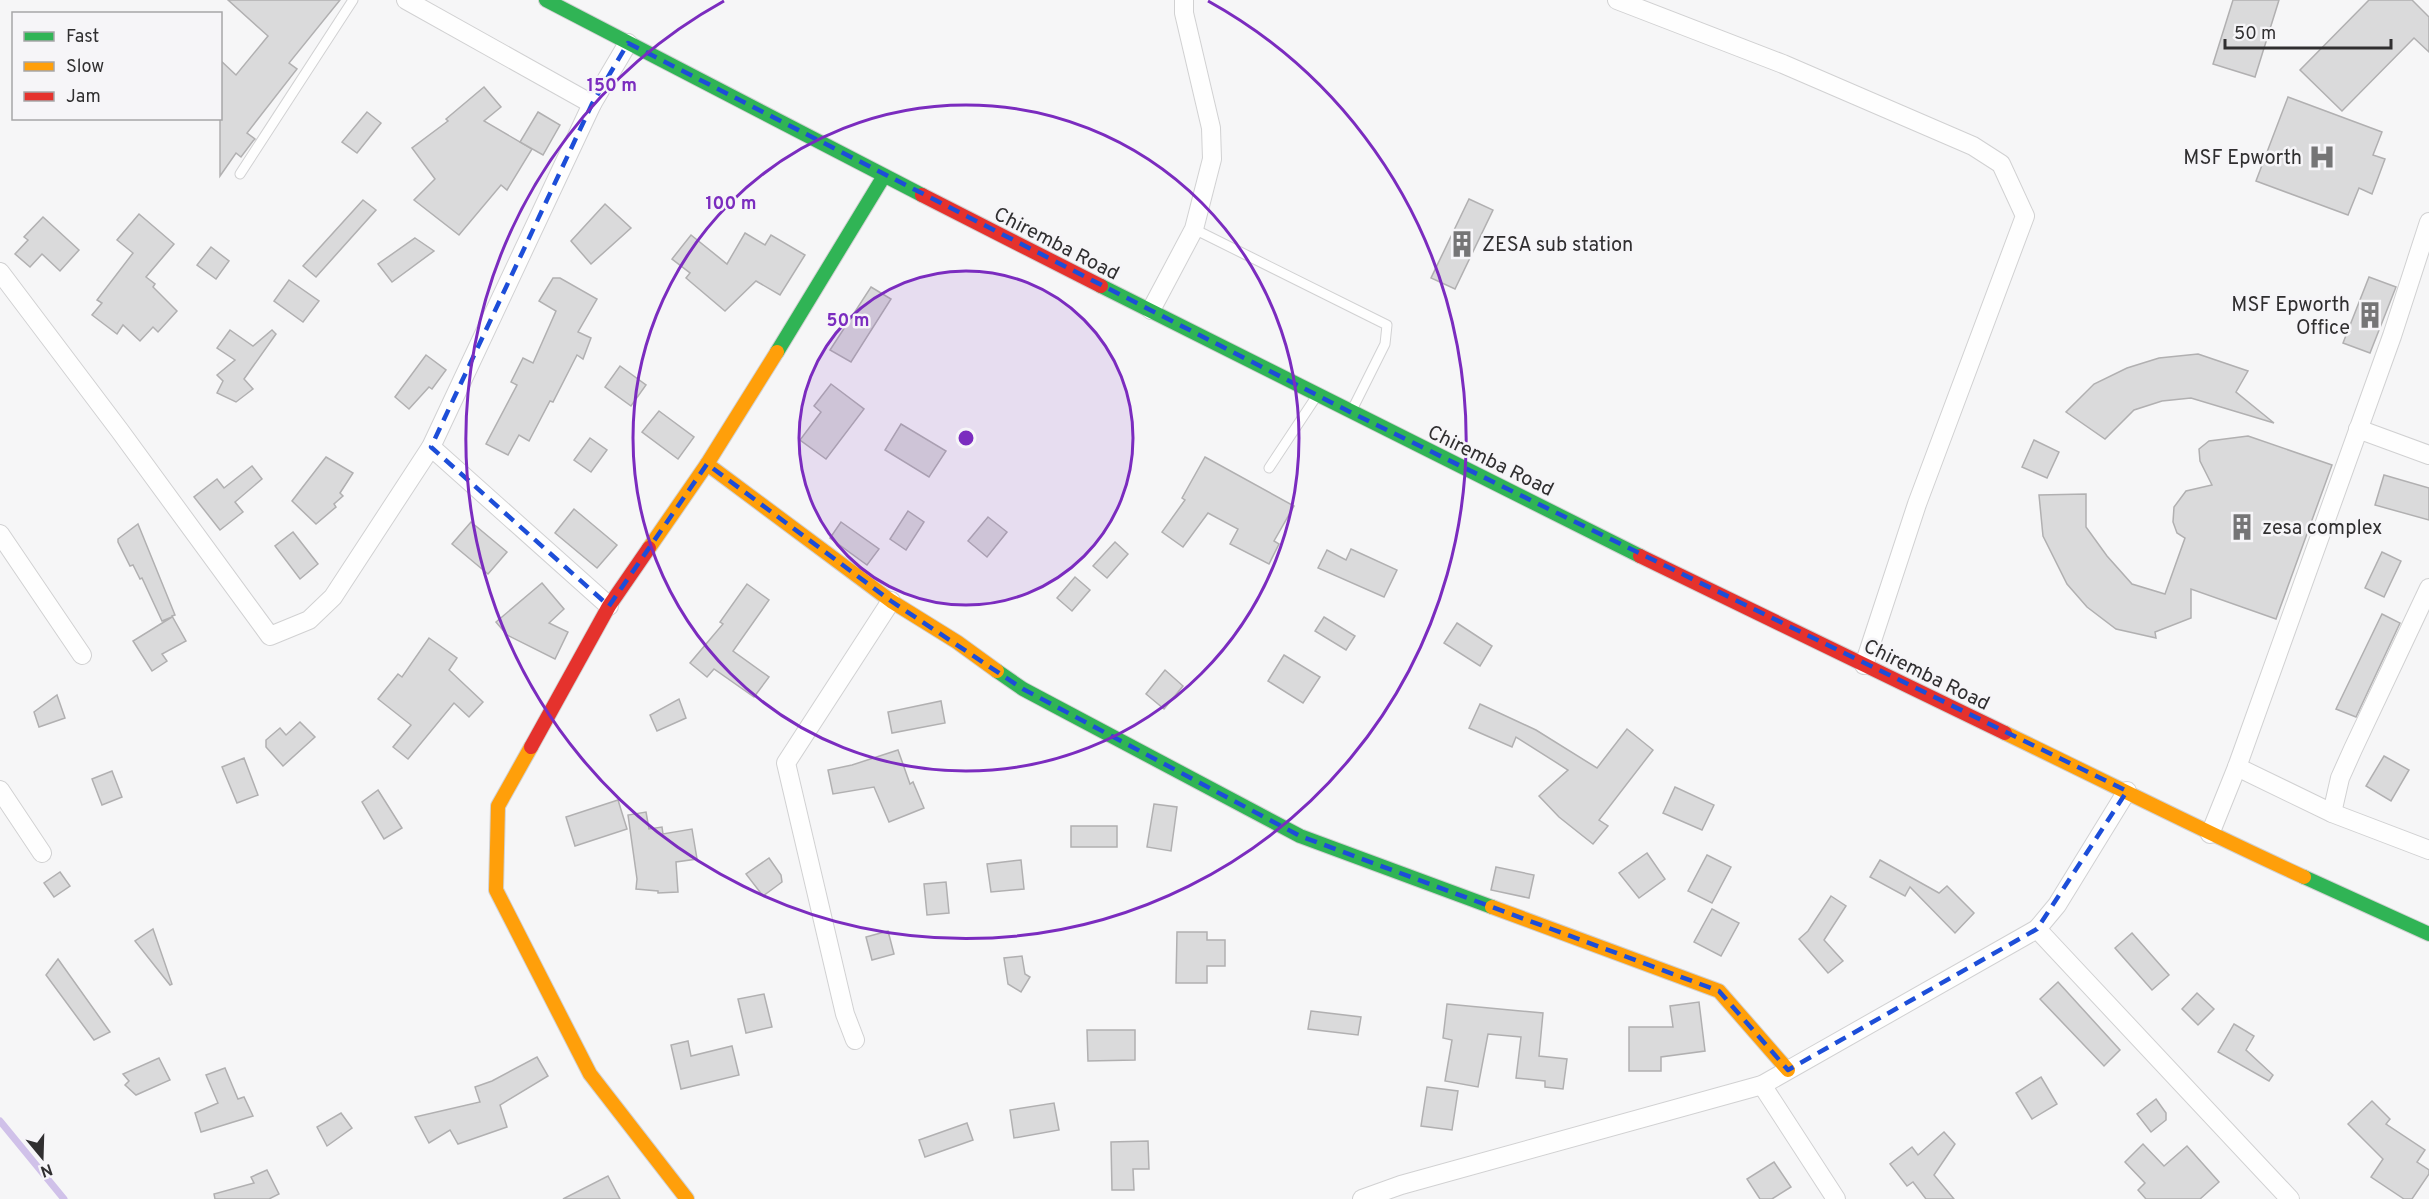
<svg xmlns="http://www.w3.org/2000/svg" width="2429" height="1199" viewBox="0 0 2429 1199" font-family="Overpass,sans-serif">
  <style>
    .lines { fill: none; stroke-linecap: round; stroke-linejoin: round }
    .stream { stroke: #d0c1e9; stroke-width: 7 }
    .building { fill: #dadadb; stroke: #b1b0b1; stroke-width: 1.5 }
    .lane-casing { stroke: #d1d1d2; stroke-width: 11 }
    .street-casing { stroke: #d1d1d2; stroke-width: 20 }
    .fast-casing { stroke: #d1d1d2; stroke-width: 16 }
    .slow-casing { stroke: #d1d1d2; stroke-width: 16 }
    .jam-casing { stroke: #d1d1d2; stroke-width: 16 }
    .lane { stroke: #fefefe; stroke-width: 9 }
    .street { stroke: #fefefe; stroke-width: 18 }
    .fast { stroke: #30b455; stroke-width: 14 }
    .slow { stroke: #ff9f0a; stroke-width: 14 }
    .jam { stroke: #e5322d; stroke-width: 14 }
    .marked { fill: none; stroke: #1d4ed8; stroke-width: 4.5; stroke-dasharray: 12 8; stroke-linejoin: round }
    .ring { fill: none; stroke: #7b2cbf; stroke-width: 3 }
    .labels { text-anchor: middle; stroke-width: 5; stroke-linejoin: round; paint-order: stroke }
    .poi-label { font-size: 20px; fill: #302f30; stroke: #f6f5f8; text-anchor: end }
    .street-label { font-size: 20px; fill: #302f30; stroke: #f6f5f8 }
    .centre { fill: #7b2cbf; stroke: #f6f5f8; stroke-width: 3 }
    .ring-label { font-size: 18px; text-anchor: middle; font-weight: bold; fill: #7b2cbf; stroke: #f6f5f8; stroke-width: 5; stroke-linejoin: round; paint-order: stroke }
  </style>
  <rect width="100%" height="100%" fill="#f6f6f7"/>
  <g class="lines">
    <polyline class="stream" points="0,1121 64,1199"/>
  </g>
  <g class="building">
    <polygon points="228,0 340,0 289,63 297,69 247,133 255,139 253,141 241,157 236,153 220,176 220,60 236,75 268,36"/>
    <polygon points="2233,0 2279,0 2255,77 2213,64"/>
    <polygon points="2369,0 2412,0 2429,17 2429,52 2414,38 2342,111 2300,70"/>
    <polygon points="484,87 501,107 484,121 532,149 507,190 501,185 459,235 414,200 435,179 412,148 448,121 446,119"/>
    <polygon points="2288,97 2382,132 2373,155 2385,159 2372,194 2359,188 2348,215 2256,181"/>
    <polygon points="367,112 381,123 357,153 342,142"/>
    <polygon points="538,112 560,125 543,155 520,142"/>
    <polygon points="1469,199 1493,210 1455,289 1431,278"/>
    <polygon points="363,200 376,210 316,277 303,266"/>
    <polygon points="605,204 631,228 591,264 571,241"/>
    <polygon points="139,214 174,244 146,277 155,284 153,287 177,311 158,332 153,327 140,341 123,325 117,334 92,315 102,303 97,300 133,253 117,240"/>
    <polygon points="43,217 79,250 60,271 42,254 30,267 15,254 28,240 24,237"/>
    <polygon points="745,233 765,245 771,235 805,255 780,295 756,281 725,311 686,278 690,273 672,259 691,235 727,264"/>
    <polygon points="415,238 434,251 392,282 378,264"/>
    <polygon points="211,247 229,261 216,279 197,265"/>
    <polygon points="2369,277 2396,287 2370,353 2343,343"/>
    <polygon points="553,278 560,278 597,299 578,332 591,338 583,359 577,355 553,402 550,401 529,441 519,435 508,455 486,444 517,385 511,382 523,358 533,363 556,311 539,301"/>
    <polygon points="289,280 319,301 303,322 274,301"/>
    <polygon points="871,287 891,299 851,362 830,350"/>
    <polygon points="230,330 253,346 272,330 276,334 244,379 253,389 236,402 217,393 223,381 217,375 235,360 217,348"/>
    <polygon points="2198,354 2248,371 2236,392 2274,423 2191,398 2162,401 2134,410 2105,439 2066,412 2094,384 2127,368 2159,358"/>
    <polygon points="426,355 446,370 432,389 429,387 409,409 395,397"/>
    <polygon points="620,366 646,385 631,406 605,387"/>
    <polygon points="831,384 864,409 826,459 800,440 821,412 814,406"/>
    <polygon points="659,411 694,437 678,459 642,432"/>
    <polygon points="901,424 946,451 929,477 885,450"/>
    <polygon points="2248,436 2332,465 2276,619 2191,589 2191,618 2155,632 2156,638 2116,629 2087,607 2067,584 2043,536 2039,495 2086,494 2086,527 2107,556 2132,584 2165,594 2185,538 2177,533 2173,522 2174,507 2186,491 2212,485 2200,461 2199,449 2209,441"/>
    <polygon points="590,438 607,450 591,472 574,460"/>
    <polygon points="2034,440 2059,452 2047,478 2022,467"/>
    <polygon points="326,457 353,473 340,493 343,496 334,504 336,507 316,524 292,501"/>
    <polygon points="1205,457 1294,506 1274,541 1279,544 1269,564 1230,544 1238,529 1208,513 1183,547 1162,532 1185,500 1182,498"/>
    <polygon points="252,466 262,479 235,502 243,512 220,530 194,497 217,479 224,488"/>
    <polygon points="2384,475 2429,488 2429,520 2375,505"/>
    <polygon points="574,509 617,545 597,568 555,533"/>
    <polygon points="908,511 924,522 906,550 890,539"/>
    <polygon points="988,517 1007,532 987,557 968,541"/>
    <polygon points="471,522 507,552 488,574 452,544"/>
    <polygon points="841,522 879,549 867,565 830,538"/>
    <polygon points="138,524 175,615 172,616 186,641 162,654 167,661 152,671 133,641 172,617 162,621 142,578 140,579 133,565 130,566 118,542 118,539"/>
    <polygon points="293,532 318,564 300,579 275,546"/>
    <polygon points="1115,542 1128,554 1107,578 1093,566"/>
    <polygon points="1351,549 1397,570 1384,597 1318,568 1327,550 1346,560"/>
    <polygon points="2382,552 2401,561 2384,597 2365,588"/>
    <polygon points="1075,577 1090,590 1072,611 1057,598"/>
    <polygon points="542,583 564,609 549,623 568,632 555,659 507,635 496,622"/>
    <polygon points="747,584 769,600 733,651 769,677 754,697 714,669 707,677 690,663 723,624 720,622"/>
    <polygon points="2382,614 2400,623 2356,717 2336,709"/>
    <polygon points="1324,617 1355,636 1346,650 1315,631"/>
    <polygon points="1457,623 1492,646 1480,666 1444,643"/>
    <polygon points="429,638 457,658 449,670 483,702 469,717 454,703 408,759 393,747 411,725 378,699 398,674 402,677"/>
    <polygon points="1284,655 1320,677 1303,703 1268,681"/>
    <polygon points="1165,670 1183,686 1164,709 1146,694"/>
    <polygon points="57,695 65,718 39,727 34,712"/>
    <polygon points="679,699 686,718 657,731 650,715"/>
    <polygon points="941,701 945,723 892,733 888,712"/>
    <polygon points="1480,704 1536,730 1597,768 1627,729 1653,750 1599,820 1608,826 1593,844 1559,817 1539,796 1568,770 1516,737 1512,747 1469,728"/>
    <polygon points="300,722 315,737 283,766 266,747 266,740 280,728 286,735"/>
    <polygon points="898,750 910,784 913,782 924,808 889,822 874,787 833,794 828,770 852,765"/>
    <polygon points="2384,756 2409,770 2391,801 2366,786"/>
    <polygon points="244,758 258,795 237,803 222,767"/>
    <polygon points="112,771 122,797 102,805 92,779"/>
    <polygon points="1675,787 1714,805 1702,830 1663,813"/>
    <polygon points="378,790 402,828 384,839 362,802"/>
    <polygon points="618,800 627,829 575,846 566,817"/>
    <polygon points="1154,804 1177,807 1171,851 1147,847"/>
    <polygon points="646,812 649,829 662,827 663,834 692,829 697,859 676,862 678,892 658,893 658,891 636,889 637,879 628,815"/>
    <rect x="1071" y="826" width="46" height="21"/>
    <polygon points="1647,853 1665,879 1639,898 1619,873"/>
    <polygon points="1707,855 1731,867 1712,903 1688,891"/>
    <polygon points="769,858 781,875 782,882 763,896 746,874"/>
    <polygon points="1021,860 1024,889 991,892 987,864"/>
    <polygon points="1880,860 1939,893 1947,886 1974,913 1955,933 1910,887 1905,896 1870,877"/>
    <polygon points="1496,867 1534,875 1529,898 1491,890"/>
    <polygon points="60,872 70,886 54,897 44,883"/>
    <polygon points="946,882 949,913 927,915 924,884"/>
    <polygon points="1831,896 1846,906 1824,940 1843,961 1828,973 1799,939 1808,931"/>
    <polygon points="1712,909 1739,923 1721,956 1694,942"/>
    <polygon points="153,929 172,984 170,985 135,941"/>
    <polygon points="888,931 894,954 872,960 866,937"/>
    <polygon points="1177,932 1207,932 1207,940 1225,940 1225,966 1207,966 1207,983 1176,983"/>
    <polygon points="2132,933 2169,975 2152,990 2115,948"/>
    <polygon points="1022,956 1025,974 1030,977 1021,992 1008,984 1004,958"/>
    <polygon points="58,959 110,1032 94,1040 46,975"/>
    <polygon points="2058,982 2120,1050 2104,1066 2040,999"/>
    <polygon points="2197,993 2214,1009 2198,1025 2182,1009"/>
    <polygon points="764,994 772,1027 746,1033 738,999"/>
    <polygon points="1699,1002 1705,1051 1661,1057 1661,1071 1629,1071 1629,1027 1673,1027 1670,1006"/>
    <polygon points="1447,1004 1543,1013 1539,1056 1567,1059 1563,1089 1545,1087 1545,1081 1516,1078 1521,1037 1488,1034 1478,1087 1445,1081 1452,1040 1443,1038"/>
    <polygon points="1311,1011 1361,1017 1358,1035 1308,1029"/>
    <polygon points="2234,1024 2254,1036 2246,1050 2273,1075 2269,1081 2218,1052"/>
    <polygon points="1087,1030 1135,1030 1135,1060 1088,1061"/>
    <polygon points="688,1041 691,1056 732,1046 739,1075 681,1089 671,1045"/>
    <polygon points="537,1057 548,1076 500,1105 507,1127 458,1144 450,1130 429,1143 415,1117 480,1102 475,1087 492,1081"/>
    <polygon points="159,1058 170,1080 136,1095 125,1085 129,1081 123,1074"/>
    <polygon points="225,1068 238,1099 244,1097 253,1116 201,1132 195,1113 218,1103 206,1075"/>
    <polygon points="2041,1077 2057,1104 2032,1119 2016,1093"/>
    <polygon points="1427,1087 1458,1091 1452,1130 1421,1126"/>
    <polygon points="2156,1099 2166,1113 2166,1120 2151,1132 2137,1114"/>
    <polygon points="2372,1101 2390,1119 2386,1124 2425,1150 2417,1162 2429,1170 2429,1174 2412,1199 2404,1199 2371,1177 2383,1159 2348,1124"/>
    <polygon points="1054,1103 1059,1130 1014,1138 1010,1110"/>
    <polygon points="341,1113 352,1128 327,1146 317,1127"/>
    <polygon points="967,1123 973,1140 925,1157 919,1140"/>
    <polygon points="1944,1132 1955,1144 1934,1175 1954,1199 1926,1199 1913,1182 1907,1186 1890,1164 1912,1147 1918,1155"/>
    <polygon points="1148,1141 1149,1169 1133,1169 1134,1190 1112,1190 1111,1142"/>
    <polygon points="2143,1144 2164,1166 2187,1146 2219,1182 2200,1199 2146,1199 2138,1190 2145,1183 2125,1162"/>
    <polygon points="1774,1162 1791,1187 1772,1199 1760,1199 1747,1179"/>
    <polygon points="267,1170 279,1194 269,1199 215,1199 214,1194 254,1183 251,1177"/>
    <polygon points="608,1176 620,1199 563,1199"/>
  </g>
  <g class="lines">
    <defs>
      <g id="lane">
        <polyline points="240,174 353,0"/>
        <polyline points="1194,229 1387,325 1385,344 1352,410"/>
        <polyline points="1269,468 1316,397"/>
      </g>
      <g id="street">
        <polyline points="406,0 592,104"/>
        <polyline points="1617,0 1783,64 1973,146 2001,164 2025,216 1917,504 1864,665"/>
        <polyline points="0,272 120,431 270,636 309,620 333,597 431,447 592,104 628,43"/>
        <polyline points="1151,310 1194,229 1212,159 1211,128 1184,13 1184,0"/>
        <polyline points="2358,429 2429,455"/>
        <polyline points="431,447 609,606"/>
        <polyline points="0,534 82,655"/>
        <polyline points="2237,767 2332,813 2429,850"/>
        <polyline points="0,790 42,853"/>
        <polyline points="2332,813 2340,778 2353,749 2429,588"/>
        <polyline points="2210,834 2237,767 2392,336 2429,222"/>
        <polyline points="2037,929 2290,1199"/>
        <polyline points="855,1040 845,1014 786,763 891,601"/>
        <polyline points="1762,1085 1836,1199"/>
        <polyline points="1362,1199 1401,1185 1762,1085 2037,929 2057,905 2127,791"/>
      </g>
      <g id="fast">
        <polyline points="546,0 922,195"/>
        <polyline points="1101,286 1640,556"/>
        <polyline points="777,352 884,176"/>
        <polyline points="997,671 1023,689 1300,836 1492,907"/>
        <polyline points="2304,877 2429,934"/>
      </g>
      <g id="slow">
        <polyline points="707,464 891,601 957,642 997,671"/>
        <polyline points="649,548 707,464 777,352"/>
        <path d="M 2005,733 C 2105,781 2203,831 2304,877"/>
        <polyline points="531,747 498,806 496,890 590,1074 687,1199"/>
        <polyline points="1492,907 1719,991 1788,1070"/>
      </g>
      <g id="jam">
        <polyline points="922,195 1101,286"/>
        <polyline points="1640,556 2005,733"/>
        <polyline points="531,747 609,606 649,548"/>
      </g>
    </defs>
    <use href="#lane" class="lane-casing"/>
    <use href="#street" class="street-casing"/>
    <use href="#fast" class="fast-casing"/>
    <use href="#slow" class="slow-casing"/>
    <use href="#jam" class="jam-casing"/>
    <use href="#lane" class="lane"/>
    <use href="#street" class="street"/>
    <use href="#fast" class="fast"/>
    <use href="#slow" class="slow"/>
    <use href="#jam" class="jam"/>
  </g>
  <path class="marked" d="M 628,43 L 1350,412 L 2127,791 L 2037,929 L 1788,1070 L 1719,991 L 1300,836 L 1023,689 L 891,601 L 707,464 L 609,606 L 431,447 L 592,104 Z"/>
  <circle cx="966" cy="438" r="167" fill="#7b2cbf" fill-opacity=".12"/>
  <g class="ring">
    <circle cx="966" cy="438" r="167"/>
    <circle cx="966" cy="438" r="333"/>
    <path d="M1208 1A500 500 0 1 1 724 1"/>
  </g>
  <defs>
    <symbol id="hospital-bare" viewBox="-9 -9 18 18"><path d="M-5-5h3v3.5h4V-5h3V5h-3V1.5h-4V5h-3Z" fill="#757576" stroke="#f6f5f8" stroke-width="2.5" paint-order="stroke"/></symbol>
    <symbol id="building-bare" viewBox="-9 -9 18 18"><path d="M-4-6H4V6H1V3H-1V6H-4ZM-2.5-4.3h1.7v1.8h-1.7ZM.8-4.3h1.7v1.8H.8ZM-2.5-1h1.7V.8h-1.7ZM.8-1h1.7V.8H.8Z" fill="#757576" stroke="#f6f5f8" stroke-width="2.5" paint-order="stroke"/></symbol>
  </defs>
  <g fill-rule="evenodd">
    <use href="#hospital-bare" x="2303" y="138" width="38" height="38"/>
    <use href="#building-bare" x="1443" y="225" width="38" height="38"/>
    <use href="#building-bare" x="2351" y="296" width="38" height="38"/>
    <use href="#building-bare" x="2223" y="508" width="38" height="38"/>
  </g>
  <g class="labels">
    <g class="poi-label">
      <text x="2302" y="164">MSF Epworth</text>
      <text x="1482" y="251" text-anchor="start">ZESA sub station</text>
      <text x="2350" y="311">MSF Epworth<tspan x="2350" dy="23">Office</tspan></text>
      <text x="2262" y="534" text-anchor="start">zesa complex</text>
    </g>
    <g class="street-label">
      <text transform="translate(1057 243) rotate(27)" y="7">Chiremba Road</text>
      <text transform="translate(1491 460) rotate(26)" y="7">Chiremba Road</text>
      <text transform="translate(1927 674) rotate(26)" y="7">Chiremba Road</text>
    </g>
  </g>
  <circle cx="966" cy="438" r="9" class="centre"/>
  <g class="ring-label">
    <text x="612" y="91">150 m</text>
    <text x="731" y="209">100 m</text>
    <text x="848" y="326">50 m</text>
  </g>
  <rect x="12" y="12" width="210" height="108" fill="#f6f5f8" stroke="#a7a6a8" stroke-width="1.5"/>
  <rect x="24" y="32" width="30" height="9" fill="#30b455" stroke="#a7a6a8" stroke-width="1.5"/>
  <text x="66" y="42" font-size="18" fill="#302f30">Fast</text>
  <rect x="24" y="62" width="30" height="9" fill="#ff9f0a" stroke="#a7a6a8" stroke-width="1.5"/>
  <text x="66" y="72" font-size="18" fill="#302f30">Slow</text>
  <rect x="24" y="92" width="30" height="9" fill="#e5322d" stroke="#a7a6a8" stroke-width="1.5"/>
  <text x="66" y="102" font-size="18" fill="#302f30">Jam</text>
  <g transform="translate(42 1157) rotate(161)" stroke="#f6f5f8" stroke-width="4.5" paint-order="stroke">
  <path d="M0-4.5L10 22L0 15L-10 22Z" fill="#302f30"/>
  <text y="-9" font-size="16" font-weight="bold" text-anchor="middle" fill="#302f30">N</text>
  </g>
  <path d="M2225 39v9h166v-9" fill="none" stroke="#302f30" stroke-width="3"/>
  <text x="2234" y="39" font-size="18" fill="#302f30" stroke="#f6f5f8" stroke-width="4.5" paint-order="stroke">50 m</text>
</svg>
